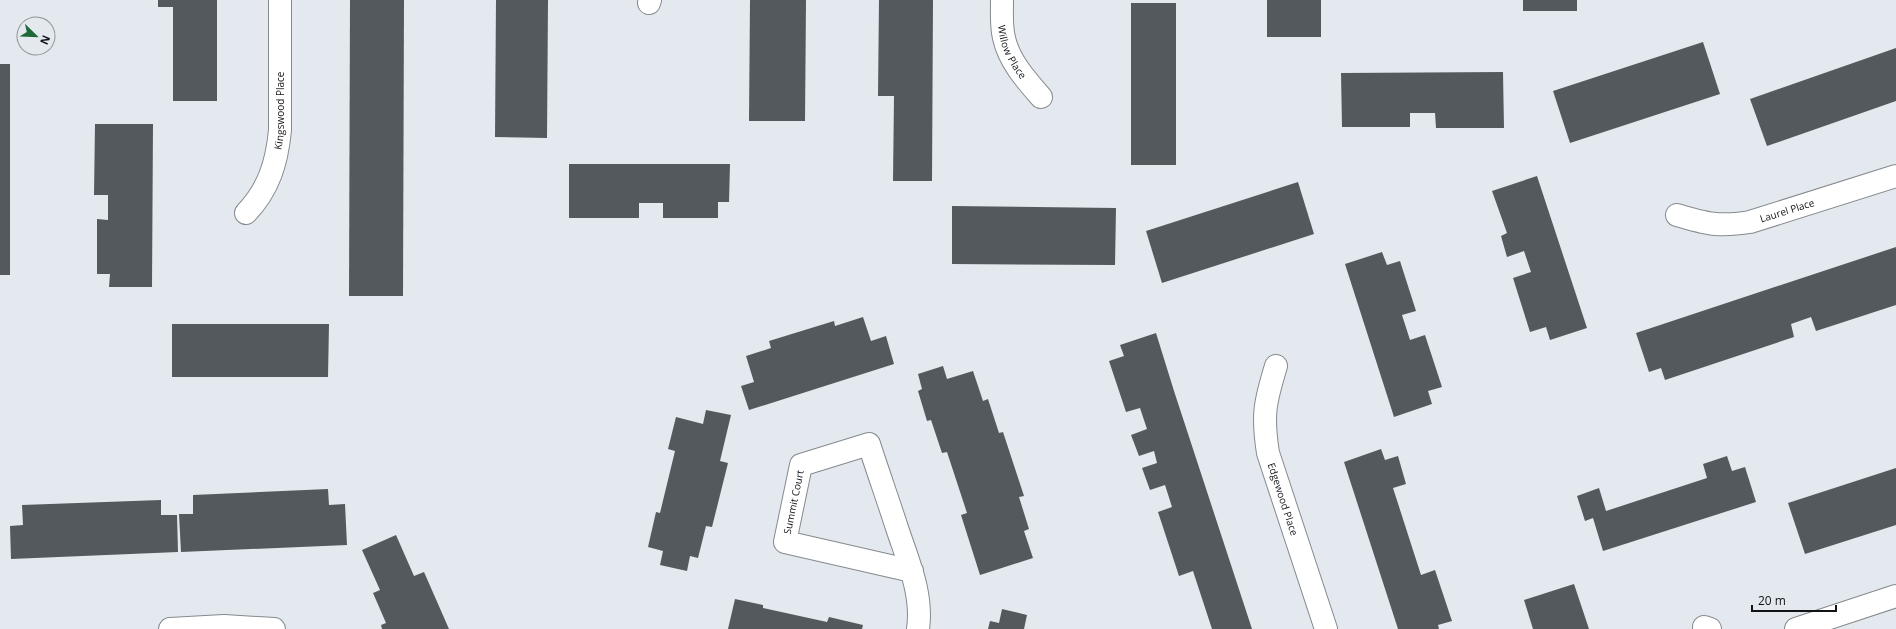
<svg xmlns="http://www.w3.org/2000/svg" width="1896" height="629" viewBox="0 0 1896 629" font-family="'Open Sans',sans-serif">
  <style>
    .building { fill: #54595d }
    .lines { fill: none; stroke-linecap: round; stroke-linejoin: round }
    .street-casing { stroke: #848a8e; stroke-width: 24 }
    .street { stroke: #fff; stroke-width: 22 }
    .labels { text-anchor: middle; stroke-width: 4; stroke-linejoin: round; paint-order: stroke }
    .street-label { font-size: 10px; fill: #111315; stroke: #e3e9ee }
  </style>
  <rect width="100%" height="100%" fill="#e3e9ee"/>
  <g class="building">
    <polygon points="158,0 217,0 217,101 173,101 173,7 158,7"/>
    <polygon points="350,0 404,0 403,296 349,296"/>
    <polygon points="496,0 548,0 547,138 495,137"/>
    <polygon points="750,0 806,0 805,121 749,121"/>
    <polygon points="879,0 933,0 932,181 893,181 894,96 878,96"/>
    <rect x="1267" y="0" width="54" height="37"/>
    <rect x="1523" y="0" width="54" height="11"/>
    <rect x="1131" y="3" width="45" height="162"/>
    <polygon points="1703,42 1720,94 1570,143 1553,91"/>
    <polygon points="1896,48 1896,101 1767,146 1750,99"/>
    <rect x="0" y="64" width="10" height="211"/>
    <polygon points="1503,72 1504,128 1436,128 1435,113 1410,113 1410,127 1342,127 1341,73"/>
    <polygon points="95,124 153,124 152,287 109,287 110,274 97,274 97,219 108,220 108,195 94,195"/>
    <polygon points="569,164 730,164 729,202 718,202 718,218 663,218 663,203 639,203 639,218 569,218"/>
    <polygon points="1537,176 1587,328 1550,340 1546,327 1530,332 1513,278 1531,272 1524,251 1507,257 1501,236 1507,233 1492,191"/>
    <polygon points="1298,182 1314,234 1162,283 1146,231"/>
    <polygon points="952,206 1116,208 1115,265 952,264"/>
    <polygon points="1896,247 1896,305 1816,331 1811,317 1791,324 1794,337 1665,380 1661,368 1649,372 1636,333"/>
    <polygon points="1382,252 1387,265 1400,261 1416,311 1402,315 1410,340 1425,335 1442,387 1428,391 1432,404 1394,417 1345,264"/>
    <polygon points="863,317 871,341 886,336 894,364 749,410 741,386 754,382 746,356 771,348 769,341 834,321 835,326"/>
    <polygon points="172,324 329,324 328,377 172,377"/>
    <polygon points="1156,333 1174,391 1252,629 1212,629 1193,571 1179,576 1158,512 1172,507 1165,485 1150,490 1142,468 1157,463 1154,451 1139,456 1131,435 1147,429 1140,408 1126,412 1109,361 1124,356 1120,345"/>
    <polygon points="943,366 947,379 973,371 983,401 988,399 999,433 1003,432 1024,496 1019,497 1029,529 1024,531 1033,558 980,575 961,515 967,513 947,452 942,453 931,420 927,421 918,391 922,389 918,374"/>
    <polygon points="706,410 731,415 720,461 728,463 712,527 706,526 698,558 690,556 687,571 660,565 663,551 648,547 656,512 660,513 675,451 668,449 676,417 703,424"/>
    <polygon points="1381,449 1385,460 1398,456 1406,484 1393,488 1421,575 1435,570 1452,621 1438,625 1439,629 1398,629 1344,462"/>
    <polygon points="1727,456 1732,471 1745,467 1756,502 1603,551 1593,518 1585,521 1577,496 1599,488 1606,511 1707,478 1703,464"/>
    <polygon points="1896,468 1896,525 1805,554 1788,503"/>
    <polygon points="328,489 329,505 345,504 347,545 181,552 179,514 193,514 193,495"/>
    <polygon points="161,500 161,515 177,515 178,552 11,559 10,526 23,525 22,505"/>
    <polygon points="396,535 414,576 424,572 449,629 382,629 381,625 386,623 373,593 380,590 362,550"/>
    <polygon points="1574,584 1589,629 1533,629 1524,600"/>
    <polygon points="735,599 763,605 763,608 827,622 829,617 863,625 862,629 728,629"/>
    <polygon points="1002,609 1027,615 1024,629 988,629 990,621 999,623"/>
  </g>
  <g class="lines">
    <defs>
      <g id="street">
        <path id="s1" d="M 1002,0 C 1002,12 1001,26 1004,38 C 1009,61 1026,80 1041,97"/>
        <polyline points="649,3 650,0"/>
        <path id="s2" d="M 246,213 C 269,189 277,162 280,130 L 280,0"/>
        <path id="s3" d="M 1677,215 C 1707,224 1719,227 1750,222 L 1896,176"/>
        <path id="s4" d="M 1276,366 C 1265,402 1262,415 1268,453 L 1326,629"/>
        <path id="s5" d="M 912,571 L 785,542 L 801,465 L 869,444 C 878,472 888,500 897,528 C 908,561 923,594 918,629"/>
        <polyline points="1704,627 1710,629"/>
        <polyline points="170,629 224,626 274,629"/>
        <polyline points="1796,629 1896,596"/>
      </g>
    </defs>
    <use href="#street" class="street-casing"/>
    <use href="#street" class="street"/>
  </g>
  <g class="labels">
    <g class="street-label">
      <text dy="4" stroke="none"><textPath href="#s1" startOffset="54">Willow Place</textPath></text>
      <text dy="4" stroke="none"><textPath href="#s2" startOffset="111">Kingswood Place</textPath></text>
      <text dy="4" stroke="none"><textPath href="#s3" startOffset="113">Laurel Place</textPath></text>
      <text dy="4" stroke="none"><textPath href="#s4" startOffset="137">Edgewood Place</textPath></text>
      <text dy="4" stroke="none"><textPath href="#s5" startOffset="171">Summit Court</textPath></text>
    </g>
  </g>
  <g transform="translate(36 36) rotate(113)"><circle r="19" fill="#e3e9ee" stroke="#8f9397"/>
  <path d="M0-3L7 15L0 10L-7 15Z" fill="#1e6937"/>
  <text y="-6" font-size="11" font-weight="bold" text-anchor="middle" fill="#111315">N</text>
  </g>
  <path d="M1752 605v6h84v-6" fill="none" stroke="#111315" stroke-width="2"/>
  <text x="1758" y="605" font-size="12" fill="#111315" stroke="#e3e9ee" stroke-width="3" paint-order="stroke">20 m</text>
</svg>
